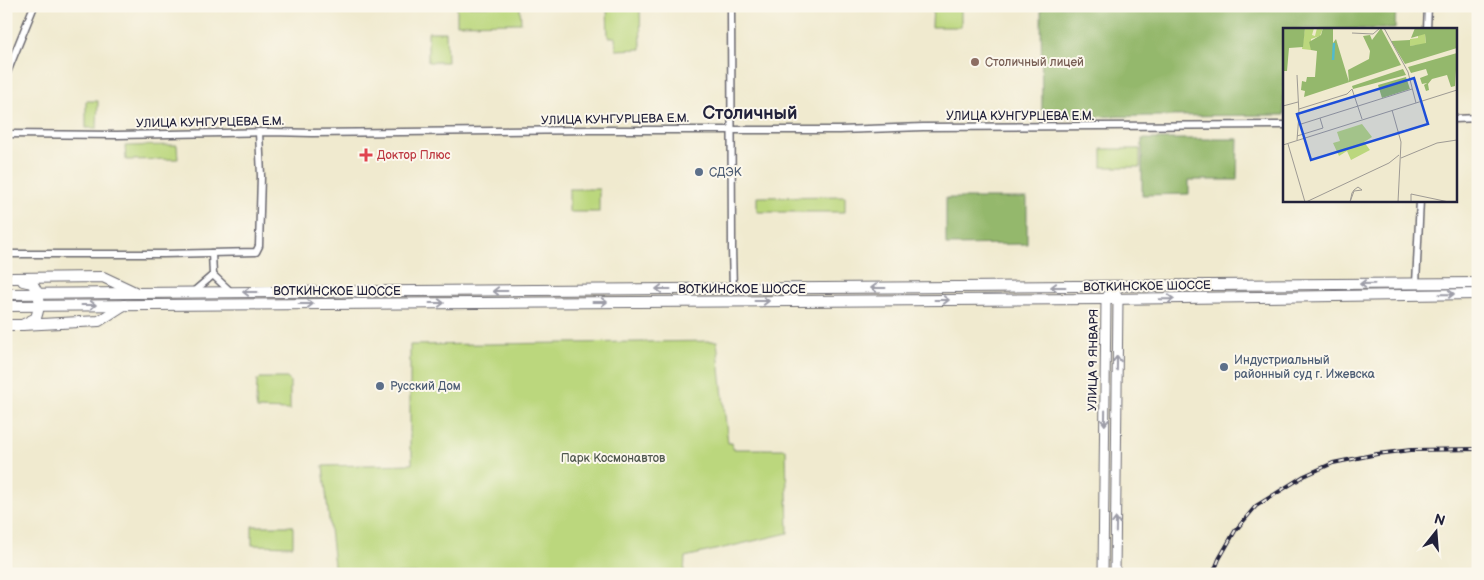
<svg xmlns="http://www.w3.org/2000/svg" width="1484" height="580" viewBox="0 0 1484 580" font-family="'Balsamiq Sans',sans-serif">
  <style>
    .green { fill: #bbd77d; stroke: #6e7c5c }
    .forest { fill: #94b86c; stroke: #5b6d54 }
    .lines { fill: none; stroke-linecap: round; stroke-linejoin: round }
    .street-casing { stroke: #6a686f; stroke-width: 9 }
    .secondary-casing { stroke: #6a686f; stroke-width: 11 }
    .primary-casing { stroke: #6a686f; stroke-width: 12 }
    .street { stroke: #fff; stroke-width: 6 }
    .secondary { stroke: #fff; stroke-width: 9 }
    .primary { stroke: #fff; stroke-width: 10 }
    .rail-casing { stroke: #22223b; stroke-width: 4 }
    .rail { stroke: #fbf7ec; stroke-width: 2; stroke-dasharray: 5.5; stroke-linecap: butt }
    .oneway { stroke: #9c9ca7 }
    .education-dot { fill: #8d6e63; stroke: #fbf7ec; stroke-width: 2 }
    .health-dot { fill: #e0444e; stroke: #fbf7ec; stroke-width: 2 }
    .service-dot { fill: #5c6f8a; stroke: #fbf7ec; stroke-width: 2 }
    .labels { text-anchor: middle; stroke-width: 4; stroke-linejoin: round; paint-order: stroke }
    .education-label { font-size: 12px; fill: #785e54; stroke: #fbf7ec; text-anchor: start }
    .street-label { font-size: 12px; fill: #22223b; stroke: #fbf7ec }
    .health-label { font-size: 12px; fill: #be3a42; stroke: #fbf7ec; text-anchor: start }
    .service-label { font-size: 12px; fill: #4e5e75; stroke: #fbf7ec; text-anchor: start }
    .park-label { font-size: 12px; fill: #50584f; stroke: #fbf7ec }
    .district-label { font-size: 18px; font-weight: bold; fill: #22223b; stroke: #fbf7ec }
    .inset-river { fill: none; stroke: #51bbce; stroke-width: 2.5 }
    .inset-road { fill: none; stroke: #9e9a94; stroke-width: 1 }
    .view { fill: #1d4ed8; fill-opacity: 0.15; stroke: #1d4ed8; stroke-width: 2.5 }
    .inset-edge { fill: none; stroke: #22223b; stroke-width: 2.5 }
  </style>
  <rect width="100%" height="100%" fill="#fbf7ec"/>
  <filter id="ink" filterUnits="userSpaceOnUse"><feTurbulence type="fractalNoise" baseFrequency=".02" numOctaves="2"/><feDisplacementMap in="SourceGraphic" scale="10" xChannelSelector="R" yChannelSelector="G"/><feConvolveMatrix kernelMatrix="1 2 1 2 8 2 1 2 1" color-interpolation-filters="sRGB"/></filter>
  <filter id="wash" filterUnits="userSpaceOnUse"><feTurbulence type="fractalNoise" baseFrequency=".0096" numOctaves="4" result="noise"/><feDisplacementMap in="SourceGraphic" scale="20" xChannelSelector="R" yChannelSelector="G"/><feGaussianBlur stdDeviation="1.12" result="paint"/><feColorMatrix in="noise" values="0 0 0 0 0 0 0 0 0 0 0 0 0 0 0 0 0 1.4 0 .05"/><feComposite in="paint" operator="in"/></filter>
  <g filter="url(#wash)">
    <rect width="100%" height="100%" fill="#f0eacf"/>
    <g class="green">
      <polygon points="457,6 520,6 521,23 457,24"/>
      <polygon points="607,6 640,6 641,49 616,50 615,37 608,37"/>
      <polygon points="933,6 961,6 961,27 932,27"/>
      <polygon points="428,32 446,32 447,62 428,62"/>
      <polygon points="86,101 98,101 97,128 86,128"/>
      <polygon points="177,145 178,159 126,160 125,146"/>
      <rect x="1102" y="149" width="38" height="18"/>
      <rect x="569" y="189" width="30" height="23"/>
      <polygon points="845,196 845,212 757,212 757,197"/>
      <polygon points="717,341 728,443 732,443 733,449 786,449 788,533 685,557 684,574 335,574 323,466 412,464 412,451 410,450 410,345"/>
      <polygon points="260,378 287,378 290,381 290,410 257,409 256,403 257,381"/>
      <polygon points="252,526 293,526 293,546 252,545"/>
    </g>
    <g class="forest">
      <polygon points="1041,6 1396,6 1395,29 1284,29 1284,115 1042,117"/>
      <polygon points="1142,139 1238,139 1237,180 1189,180 1189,194 1142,195"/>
      <polygon points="946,198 1027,198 1027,244 946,245"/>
    </g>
  </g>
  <g filter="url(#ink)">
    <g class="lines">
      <defs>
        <g id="street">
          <polyline points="731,6 732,248 733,289"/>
          <polyline points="1427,29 1428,6"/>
          <polyline points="6,75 34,6"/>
          <polyline points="1455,119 1478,118"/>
          <polyline points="6,134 117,135 271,132 312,133 589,130 840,130 923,127 1284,125"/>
          <polyline points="6,254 163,254 256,252 259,246 261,176 259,132"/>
          <polyline points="213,275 231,292"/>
          <polyline points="1416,284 1420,200"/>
          <polyline points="192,293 213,275 212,253"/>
        </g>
        <g id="secondary">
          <polyline points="1103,574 1106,299 1113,286"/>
          <polyline points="1115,574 1118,299 1116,293"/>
        </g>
        <g id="primary">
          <polyline points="12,278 103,277 135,292"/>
          <polyline points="6,294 1478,283"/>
          <polyline points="6,306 1106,299 1478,294"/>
          <path d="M 6,325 L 22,325 L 36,318 C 41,302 41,297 32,283 L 23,281"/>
          <polyline points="22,325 99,321 124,305"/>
        </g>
      </defs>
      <use href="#street" class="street-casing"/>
      <use href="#secondary" class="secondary-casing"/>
      <use href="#primary" class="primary-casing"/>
      <use href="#street" class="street"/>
      <use href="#secondary" class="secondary"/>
      <use href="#primary" class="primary"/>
      <defs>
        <polyline id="rail" points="1213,574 1219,559 1235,531 1256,506 1304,476 1333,463 1377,454 1411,450 1478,449"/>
      </defs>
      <use href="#rail" class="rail-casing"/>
      <use href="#rail" class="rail"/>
    </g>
    <defs><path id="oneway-shaft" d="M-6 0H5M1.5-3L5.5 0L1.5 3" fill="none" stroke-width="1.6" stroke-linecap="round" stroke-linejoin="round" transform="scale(1.25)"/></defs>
    <g class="oneway">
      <use href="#oneway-shaft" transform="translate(1367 284) rotate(179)"/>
      <use href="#oneway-shaft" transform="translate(1058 287) rotate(180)"/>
      <use href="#oneway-shaft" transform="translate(878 288) rotate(180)"/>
      <use href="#oneway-shaft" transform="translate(663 289) rotate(180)"/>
      <use href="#oneway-shaft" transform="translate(500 291) rotate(180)"/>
      <use href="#oneway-shaft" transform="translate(250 292) rotate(180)"/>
      <use href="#oneway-shaft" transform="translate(1447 294) rotate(-1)"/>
      <use href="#oneway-shaft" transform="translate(1167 299) rotate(-1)"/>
      <use href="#oneway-shaft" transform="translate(942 300)"/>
      <use href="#oneway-shaft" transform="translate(762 301)"/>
      <use href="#oneway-shaft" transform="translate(600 302)"/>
      <use href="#oneway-shaft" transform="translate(437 303)"/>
      <use href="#oneway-shaft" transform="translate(306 304)"/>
      <use href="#oneway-shaft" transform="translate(89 305)"/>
      <use href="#oneway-shaft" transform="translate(1117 363) rotate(-89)"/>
      <use href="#oneway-shaft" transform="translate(1105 418) rotate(91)"/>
      <use href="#oneway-shaft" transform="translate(1116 525) rotate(-89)"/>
    </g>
  </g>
  <circle class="education-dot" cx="975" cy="62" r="5"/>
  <path class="health-dot" d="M363.5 147.5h5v5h5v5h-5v5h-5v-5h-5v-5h5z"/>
  <g class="service-dot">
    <circle cx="699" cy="172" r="5"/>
    <circle cx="1224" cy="367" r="5"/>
    <circle cx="380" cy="386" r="5"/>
  </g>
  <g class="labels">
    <g class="education-label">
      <text x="985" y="66">Столичный лицей</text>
    </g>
    <g class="street-label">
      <text x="1020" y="120">УЛИЦА КУНГУРЦЕВА Е.М.</text>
      <text transform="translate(615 119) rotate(-1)" y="4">УЛИЦА КУНГУРЦЕВА Е.М.</text>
      <text transform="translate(210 122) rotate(-1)" y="4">УЛИЦА КУНГУРЦЕВА Е.М.</text>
      <text transform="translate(1147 286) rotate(-1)" y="4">ВОТКИНСКОЕ ШОССЕ</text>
      <text x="742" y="293">ВОТКИНСКОЕ ШОССЕ</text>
      <text x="337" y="295">ВОТКИНСКОЕ ШОССЕ</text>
      <text transform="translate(1093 360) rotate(-89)" y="4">УЛИЦА 9 ЯНВАРЯ</text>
    </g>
    <g class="health-label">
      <text x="377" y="159">Доктор Плюс</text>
    </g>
    <g class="service-label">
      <text x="709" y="176">СДЭК</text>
      <text x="1234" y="364">Индустриальный<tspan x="1234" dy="14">районный суд г. Ижевска</tspan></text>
      <text x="390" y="390">Русский Дом</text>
    </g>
    <g class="park-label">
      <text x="613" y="462">Парк Космонавтов</text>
    </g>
    <g class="district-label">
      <text x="750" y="119">Столичный</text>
    </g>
  </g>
  <g transform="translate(1283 28)">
    <rect width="174" height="174" fill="#f0eacf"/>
    <path d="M 22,0 L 31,0 L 29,7 L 32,8 L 34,0 L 40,0 L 37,8 L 28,11 L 28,22 L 19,21 ZM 135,5 L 142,6 L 143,16 L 127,18 L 127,11 L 135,10 ZM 79,96 L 89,109 L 81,114 L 87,122 L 68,132 L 64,123 L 56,128 L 50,115 L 57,113 L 54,104 Z" fill="#bbd77d"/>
    <path d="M 0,0 L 22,0 L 20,19 L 6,20 L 4,43 L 1,43 ZM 40,0 L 50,0 L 50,15 L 53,11 L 66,54 L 65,42 L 86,31 L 87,23 L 80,8 L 87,7 L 89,12 L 98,0 L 118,37 L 21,69 L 22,63 L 18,62 L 19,53 L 23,54 L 24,49 L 32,49 L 34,23 L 28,22 L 26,14 L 38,7 ZM 132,0 L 174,0 L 174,20 L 122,36 L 108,13 L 127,12 L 127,18 L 143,15 L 142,6 L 128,10 ZM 174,25 L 172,58 L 168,59 L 164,47 L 149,51 L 145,56 L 146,62 L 143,63 L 141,57 L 144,55 L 139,56 L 137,50 L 145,47 L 143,41 L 128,45 L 125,39 ZM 120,41 L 123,47 L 70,61 L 69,58 ZM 123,49 L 127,61 L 99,70 L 95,57 Z" fill="#94b86c"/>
    <path class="inset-river" d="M 50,32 L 51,15"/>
    <path class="inset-road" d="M 101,0 L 125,44 L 133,75M 69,5 L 90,6 L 97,0M 0,78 L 15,74M 16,81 L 64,66 L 69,61 L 79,91M 109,82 L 118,114 L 115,174M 15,97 L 129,61M 14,108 L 40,100 L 37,90M 14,112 L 16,86 L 14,47M 5,116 L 22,174M 0,117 L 174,62M 118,130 L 154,115 L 174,112M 75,159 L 79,162 L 71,163 L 67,174 L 69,165 L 71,162 ZM 23,174 L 106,135 L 116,127M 128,174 L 128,166 L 166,174"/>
    <path class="view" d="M 131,50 L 145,96 L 28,132 L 14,86 Z"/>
    <rect width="174" height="174" class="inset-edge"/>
  </g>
  <rect width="1484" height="580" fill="none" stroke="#fbf7ec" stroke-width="25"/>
  <g transform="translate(1436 532) rotate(17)" stroke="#fbf7ec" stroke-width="4" paint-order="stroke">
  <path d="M0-4L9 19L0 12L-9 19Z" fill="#22223b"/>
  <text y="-8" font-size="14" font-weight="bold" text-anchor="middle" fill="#22223b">N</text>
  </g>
</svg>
